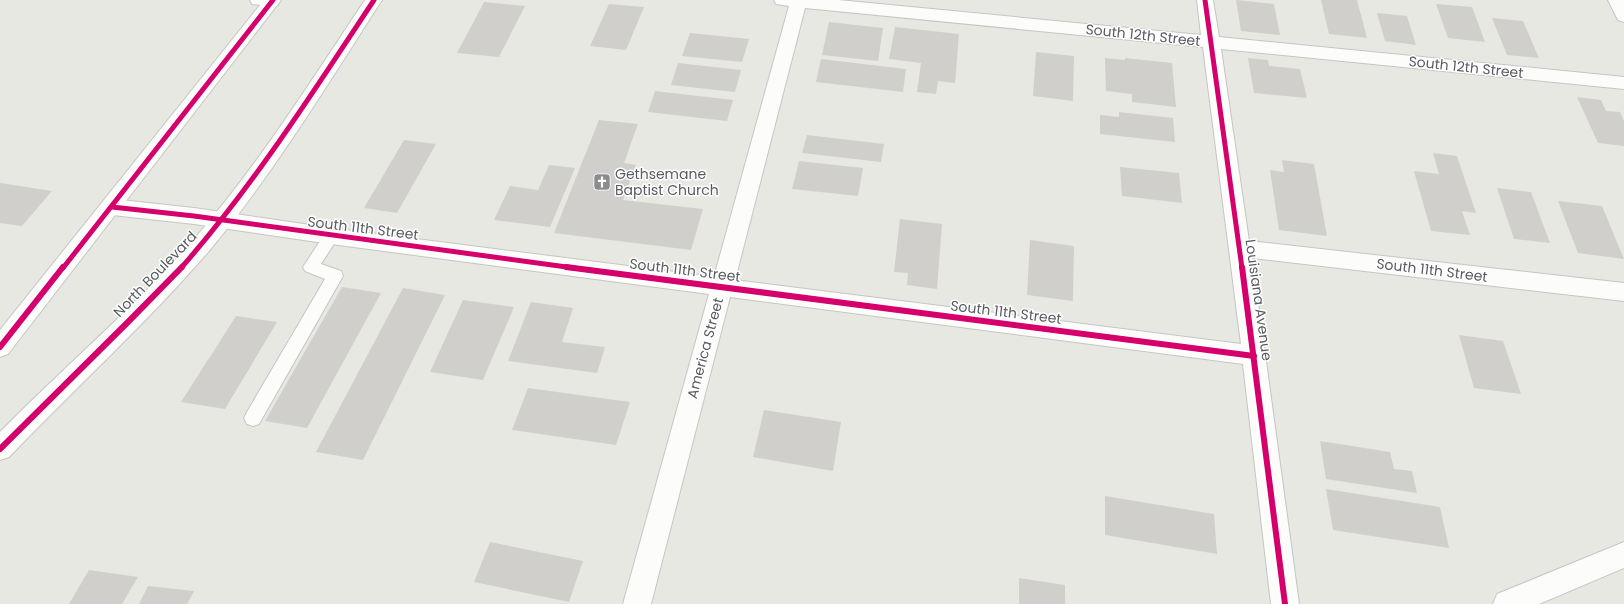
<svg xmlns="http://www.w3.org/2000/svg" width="1624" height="604" viewBox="0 0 1624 604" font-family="Poppins,sans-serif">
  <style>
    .building { fill: #d0cfcc }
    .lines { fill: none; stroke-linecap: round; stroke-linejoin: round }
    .service-casing { stroke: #c5c6c4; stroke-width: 2 }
    .minor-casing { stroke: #c5c6c4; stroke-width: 2 }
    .tertiary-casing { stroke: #c5c6c4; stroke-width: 2 }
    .secondary-casing { stroke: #c5c7c5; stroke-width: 2 }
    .service { fill: #fcfcfb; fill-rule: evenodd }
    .minor { fill: #fcfcfb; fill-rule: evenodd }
    .tertiary { fill: #fcfcfb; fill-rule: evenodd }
    .secondary { fill: #fcfcfb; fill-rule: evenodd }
    .cycleway-far1-casing { stroke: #fff; stroke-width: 7 }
    .cycleway-casing { stroke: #fff; stroke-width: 9 }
    .cycleway-far1 { stroke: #d6006c; stroke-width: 5 }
    .cycleway { stroke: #d6006c; stroke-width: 6 }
    .labels { text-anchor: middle; stroke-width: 3; stroke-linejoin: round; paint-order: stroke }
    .street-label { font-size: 14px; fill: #585b60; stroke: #fff }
    .poi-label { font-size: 14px; fill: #585b60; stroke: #fff; text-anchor: start }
  </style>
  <rect width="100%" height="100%" fill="#e8e8e2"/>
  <g class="building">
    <polygon points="1236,0 1274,4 1280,35 1241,31"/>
    <polygon points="1321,0 1357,0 1367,38 1329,34"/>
    <polygon points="484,2 525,6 499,57 457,53"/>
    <polygon points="609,4 644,7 626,50 590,46"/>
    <polygon points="1436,4 1472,7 1485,42 1448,38"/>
    <polygon points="1377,13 1407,16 1416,45 1385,41"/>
    <polygon points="1492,18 1523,21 1539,58 1507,55"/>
    <polygon points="829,22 883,28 878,61 822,55"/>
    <polygon points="895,27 959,34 955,83 938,81 936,94 917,92 921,63 889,59"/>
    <polygon points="690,33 749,39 742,62 682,56"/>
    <polygon points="1036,52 1074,56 1073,101 1033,96"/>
    <polygon points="1105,58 1125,60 1125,58 1172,63 1176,107 1132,102 1132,94 1106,91"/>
    <polygon points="1248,58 1268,60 1269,66 1300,69 1307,98 1254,93"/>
    <polygon points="821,59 906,69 903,92 816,82"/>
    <polygon points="678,63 741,70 735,92 671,85"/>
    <polygon points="655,91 733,100 727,121 648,112"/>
    <polygon points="1577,97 1601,100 1606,111 1620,112 1624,121 1624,146 1598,143"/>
    <polygon points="1119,112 1173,118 1175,142 1100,134 1100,115 1119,117"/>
    <polygon points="599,120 638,124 624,163 636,165 623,200 703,209 691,250 554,233"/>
    <polygon points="807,135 884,144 881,162 802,153"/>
    <polygon points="404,140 436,144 397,213 364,208"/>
    <polygon points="1433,153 1457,156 1476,213 1462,211 1470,235 1431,231 1414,171 1439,174"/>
    <polygon points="1282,160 1314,164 1327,236 1279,230 1270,170 1284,172"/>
    <polygon points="799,161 863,168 858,196 792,189"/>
    <polygon points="549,165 575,168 550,227 494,220 510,186 538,190"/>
    <polygon points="1120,167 1179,173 1182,203 1122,196"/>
    <polygon points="0,183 52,191 22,226 0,223"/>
    <polygon points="1497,188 1531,192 1550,243 1514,239"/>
    <polygon points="1558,201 1602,206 1624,259 1578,253"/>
    <polygon points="900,219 942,224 937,289 907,285 908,273 894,272"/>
    <polygon points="1030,240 1074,246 1073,301 1027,295"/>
    <polygon points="342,287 381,293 307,428 265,421"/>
    <polygon points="403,288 445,295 363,460 316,452"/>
    <polygon points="463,300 514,307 483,380 430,372"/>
    <polygon points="531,302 573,308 562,342 605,347 597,373 508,361"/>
    <polygon points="236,316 277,322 225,409 181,402"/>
    <polygon points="1459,335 1503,341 1521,394 1474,388"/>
    <polygon points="528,388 630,402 616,445 512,430"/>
    <polygon points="764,410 841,422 833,471 753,457"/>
    <polygon points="1320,441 1390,452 1394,469 1412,471 1417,493 1326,479"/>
    <polygon points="1326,489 1440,507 1449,548 1333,530"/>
    <polygon points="1105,496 1214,514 1217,554 1105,535"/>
    <polygon points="490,542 583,561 569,602 474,582"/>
    <polygon points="89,570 138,577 122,604 69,604"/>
    <polygon points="1019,578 1065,585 1065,604 1019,604"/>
    <polygon points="148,586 194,591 187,604 139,604"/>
  </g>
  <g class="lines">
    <defs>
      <polygon id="service" points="331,230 336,232 339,236 321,264 341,271 343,276 259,424 253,426 247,424 244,418 247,412 325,279 305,271 303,267 326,232"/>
      <g id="minor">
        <polygon points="250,0 280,0 280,1 278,5 272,6 252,4"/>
        <path d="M 774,0 L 838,0 L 1201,35 L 1197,0 L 1213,0 L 1219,37 L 1624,77 L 1624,89 L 1221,49 L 1249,241 L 1624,283 L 1624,301 L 1252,258 L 1299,604 L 1271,604 L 1243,364 L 730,297 L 651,604 L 623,604 L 709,294 L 331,244 L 194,224 L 112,215 L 105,213 L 102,207 L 105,201 L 112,199 L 194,208 L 331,228 L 714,277 L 789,6 L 776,4 ZM 805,8 L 1203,47 L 1241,344 L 735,280 Z"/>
        <polygon points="1608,0 1624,0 1624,22 1618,20"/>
      </g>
      <g id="tertiary">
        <polygon points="264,0 281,0 8,354 0,357 0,330"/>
        <path d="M 365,0 L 382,0 C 327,85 274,173 209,251 C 146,324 75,388 9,457 L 0,460 L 0,432 C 64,367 135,307 195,238 C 259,164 311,81 365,0 Z"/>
      </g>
      <polygon id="secondary" points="1624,542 1624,568 1539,604 1493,604 1497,594"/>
    </defs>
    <use href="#service" class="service-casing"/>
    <use href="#minor" class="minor-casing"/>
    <use href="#tertiary" class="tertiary-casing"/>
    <use href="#secondary" class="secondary-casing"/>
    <use href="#service" class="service"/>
    <use href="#minor" class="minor"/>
    <use href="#tertiary" class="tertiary"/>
    <use href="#secondary" class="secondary"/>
    <defs>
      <g id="cycleway-far1">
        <polyline points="1205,0 1242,268"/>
        <polyline points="112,207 194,216 574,268"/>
        <polyline points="63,268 273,0"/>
        <path d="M 181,268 C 254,185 313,92 374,0"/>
      </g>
      <g id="cycleway">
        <polyline points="566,267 1254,356"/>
        <polyline points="1242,267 1285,604"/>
        <polyline points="0,347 63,267"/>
        <polyline points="0,449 128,322 182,267"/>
      </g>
    </defs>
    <use href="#cycleway-far1" class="cycleway-far1-casing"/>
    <use href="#cycleway" class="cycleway-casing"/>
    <use href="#cycleway-far1" class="cycleway-far1"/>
    <use href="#cycleway" class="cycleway"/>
  </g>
  <defs>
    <symbol id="church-square" viewBox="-11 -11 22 22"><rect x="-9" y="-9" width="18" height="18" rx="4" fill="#8a8c8e" stroke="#fff"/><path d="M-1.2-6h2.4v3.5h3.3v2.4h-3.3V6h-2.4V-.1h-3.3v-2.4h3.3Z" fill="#fff"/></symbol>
  </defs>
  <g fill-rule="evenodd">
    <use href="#church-square" x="592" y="172" width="20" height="20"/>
  </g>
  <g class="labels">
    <g class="street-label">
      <text transform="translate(1143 35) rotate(6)" y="5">South 12th Street</text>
      <text transform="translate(1466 67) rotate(6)" y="5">South 12th Street</text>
      <text transform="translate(363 228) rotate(7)" y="5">South 11th Street</text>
      <text transform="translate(685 270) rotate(7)" y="5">South 11th Street</text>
      <text transform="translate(1432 270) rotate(7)" y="5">South 11th Street</text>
      <text transform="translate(155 274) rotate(-46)" y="5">North Boulevard</text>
      <text transform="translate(1259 300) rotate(82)" y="5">Louisiana Avenue</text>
      <text transform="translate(1006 312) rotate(7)" y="5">South 11th Street</text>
      <text transform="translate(705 348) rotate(-75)" y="5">America Street</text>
    </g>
    <g class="poi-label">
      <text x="615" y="179">Gethsemane<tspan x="615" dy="16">Baptist Church</tspan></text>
    </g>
  </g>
</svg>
